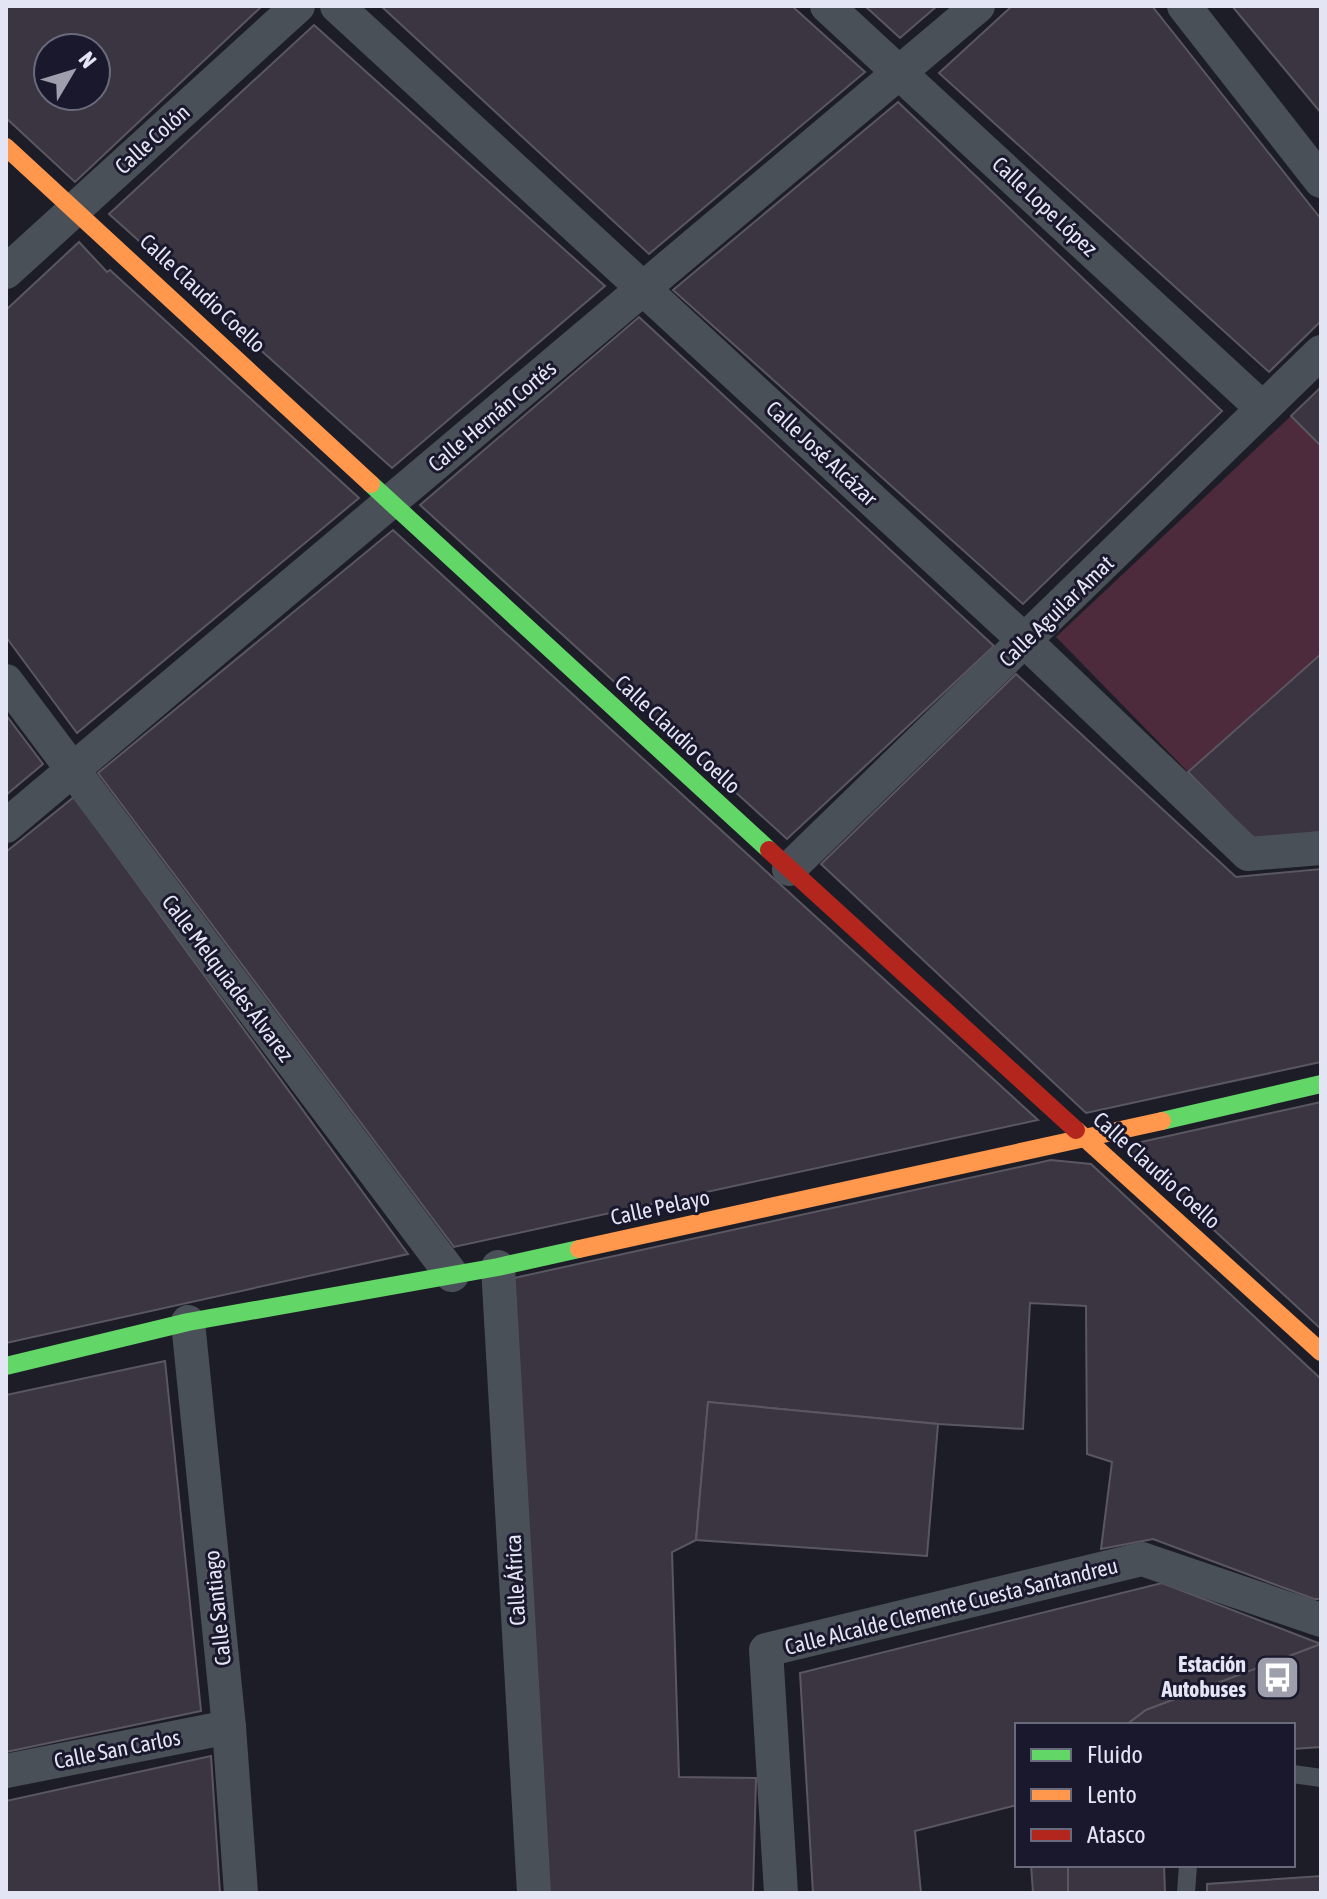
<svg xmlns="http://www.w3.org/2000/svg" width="1327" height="1899" viewBox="0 0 1327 1899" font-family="'Asap Condensed',sans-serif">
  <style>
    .green { fill: #4d2a3c }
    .building { fill: #3b3441; stroke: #5b5761; stroke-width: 2; fill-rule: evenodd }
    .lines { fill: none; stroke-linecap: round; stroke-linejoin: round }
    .lane { stroke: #4a5057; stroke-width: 18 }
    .street { stroke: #4a5057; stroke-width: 34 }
    .fast { stroke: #63d668; stroke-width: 18 }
    .slow { stroke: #ff974d; stroke-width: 18 }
    .jam { stroke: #b3261e; stroke-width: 18 }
    .labels { text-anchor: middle; stroke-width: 6; stroke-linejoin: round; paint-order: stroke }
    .street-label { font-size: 22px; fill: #e4e5f4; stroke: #19182d }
    .poi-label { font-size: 22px; font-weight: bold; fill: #e4e5f4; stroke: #19182d; text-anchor: end }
  </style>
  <rect width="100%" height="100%" fill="#1d1d28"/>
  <polygon class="green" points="1291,416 1321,446 1321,654 1188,772 1056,637"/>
  <g class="building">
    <path d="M 6,6 L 262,6 L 75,182 L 6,118 ZM 48,48 L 96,48 L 96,96 L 48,96 Z"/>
    <polygon points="381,6 792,6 865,72 649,254"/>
    <polygon points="865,6 937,6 900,38"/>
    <polygon points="1012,6 1152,6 1321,219 1321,321 1269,372 939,73"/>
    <polygon points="1232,6 1321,6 1321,113"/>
    <polygon points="314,25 605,286 392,468 109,214"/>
    <polygon points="898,102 1222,411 1023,604 673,290"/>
    <polygon points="79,242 107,272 110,270 359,498 77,733 6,637 6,310"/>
    <polygon points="639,317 994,646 787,839 420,505"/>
    <polygon points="1321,387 1321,446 1291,416"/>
    <polygon points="393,530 1038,1120 454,1247 98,773"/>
    <polygon points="1321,654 1321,832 1257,842 1188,772"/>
    <polygon points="1016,674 1236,877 1321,869 1321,1062 1086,1113 821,864"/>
    <polygon points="6,715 43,764 6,795"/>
    <polygon points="74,797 408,1254 6,1343 6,852"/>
    <polygon points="1321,1102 1321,1329 1123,1146"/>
    <polygon points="1051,1160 1091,1164 1321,1379 1321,1599 1314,1599 1153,1539 1101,1549 1112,1462 1087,1454 1086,1306 1030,1303 1023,1429 938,1424 708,1402 696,1540 672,1552 679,1777 756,1778 753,1893 546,1893 514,1278"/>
    <polygon points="165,1361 201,1711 6,1752 6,1395"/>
    <polygon points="708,1402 938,1424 927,1556 696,1540"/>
    <polygon points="1162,1583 1321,1644 1146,1710 1126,1725 1017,1725 1017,1805 915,1831 921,1893 813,1893 800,1673"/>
    <polygon points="1321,1644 1321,1747 1293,1749 1293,1725 1126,1725 1146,1710"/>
    <polygon points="211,1756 220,1893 6,1893 6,1801"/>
    <polygon points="1031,1865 1068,1865 1068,1893 1033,1893"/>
    <polygon points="1068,1865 1164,1865 1165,1893 1068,1893"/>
    <polygon points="1321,1876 1321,1893 1207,1893 1207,1884"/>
  </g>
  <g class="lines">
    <g class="lane">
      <polyline points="1293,1774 1321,1778"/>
      <polyline points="1186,1893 1188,1865"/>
    </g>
    <g class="street">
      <polyline points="337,6 1025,641 1248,854 1321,848"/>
      <polyline points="827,6 1262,408"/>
      <polyline points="1184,6 1321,181"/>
      <polyline points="6,272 298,6"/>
      <polyline points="6,681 452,1275"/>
      <polyline points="6,826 978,6"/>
      <polyline points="789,869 1321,352"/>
      <polyline points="498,1267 534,1893"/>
      <polyline points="188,1322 229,1727 241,1893"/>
      <polyline points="6,1771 229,1727"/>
      <polyline points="781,1893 766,1650 1142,1559 1321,1620"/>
    </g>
    <g class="fast">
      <polyline points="371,484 769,850"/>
      <polyline points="1162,1121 1321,1084"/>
      <polyline points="6,1366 188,1322 498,1267 579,1249"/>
    </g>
    <g class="slow">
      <polyline points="6,147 371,484"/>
      <polyline points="1076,1130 1321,1352"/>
      <polyline points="579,1249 1162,1121"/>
    </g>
    <polyline class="jam" points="769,850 1076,1130"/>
  </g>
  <defs>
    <symbol id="bus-square" viewBox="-11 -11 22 22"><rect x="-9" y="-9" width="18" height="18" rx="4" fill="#9e9fad" stroke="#19182d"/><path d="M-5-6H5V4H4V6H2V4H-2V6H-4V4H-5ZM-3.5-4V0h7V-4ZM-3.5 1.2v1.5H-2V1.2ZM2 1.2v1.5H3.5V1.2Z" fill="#fff"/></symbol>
  </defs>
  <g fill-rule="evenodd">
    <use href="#bus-square" x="1252" y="1652" width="51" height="51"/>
  </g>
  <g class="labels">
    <g class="street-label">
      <text transform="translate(152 139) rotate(-42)" y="8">Calle Colón</text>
      <text transform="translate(1045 206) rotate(43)" y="8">Calle Lope López</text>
      <text transform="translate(203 293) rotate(43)" y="8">Calle Claudio Coello</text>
      <text transform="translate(492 416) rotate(-40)" y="8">Calle Hernán Cortés</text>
      <text transform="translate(822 453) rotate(43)" y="8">Calle José Alcázar</text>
      <text transform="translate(1056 611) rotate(-44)" y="8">Calle Aguilar Amat</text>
      <text transform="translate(678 734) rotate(43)" y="8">Calle Claudio Coello</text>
      <text transform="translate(228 978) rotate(53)" y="8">Calle Melquiades Álvarez</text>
      <text transform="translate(1157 1170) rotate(42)" y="8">Calle Claudio Coello</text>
      <text transform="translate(660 1207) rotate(-12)" y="8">Calle Pelayo</text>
      <text transform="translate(515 1580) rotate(-93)" y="8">Calle África</text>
      <text transform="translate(951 1606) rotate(-14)" y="8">Calle Alcalde Clemente Cuesta Santandreu</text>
      <text transform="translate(217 1608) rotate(-96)" y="8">Calle Santiago</text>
      <text transform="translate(117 1749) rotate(-11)" y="8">Calle San Carlos</text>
    </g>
    <g class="poi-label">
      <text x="1246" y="1672">Estación<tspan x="1246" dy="25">Autobuses</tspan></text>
    </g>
  </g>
  <rect width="1327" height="1899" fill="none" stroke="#e4e5f4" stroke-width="16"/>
  <rect x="1015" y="1723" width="280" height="144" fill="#19182d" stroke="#6a6a7d" stroke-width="2"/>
  <rect x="1031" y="1749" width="40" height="12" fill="#63d668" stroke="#6a6a7d" stroke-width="2"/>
  <text x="1087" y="1763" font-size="24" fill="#e4e5f4">Fluido</text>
  <rect x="1031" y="1789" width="40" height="12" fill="#ff974d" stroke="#6a6a7d" stroke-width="2"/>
  <text x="1087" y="1803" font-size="24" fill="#e4e5f4">Lento</text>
  <rect x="1031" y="1829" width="40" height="12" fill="#b3261e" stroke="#6a6a7d" stroke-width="2"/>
  <text x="1087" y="1843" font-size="24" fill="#e4e5f4">Atasco</text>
  <g transform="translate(72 72) rotate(52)"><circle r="38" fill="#19182d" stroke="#6a6a7d" stroke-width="2"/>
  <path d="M0-6L14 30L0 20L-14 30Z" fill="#9e9fad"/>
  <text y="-12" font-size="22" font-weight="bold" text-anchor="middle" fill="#e4e5f4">N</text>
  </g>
</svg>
